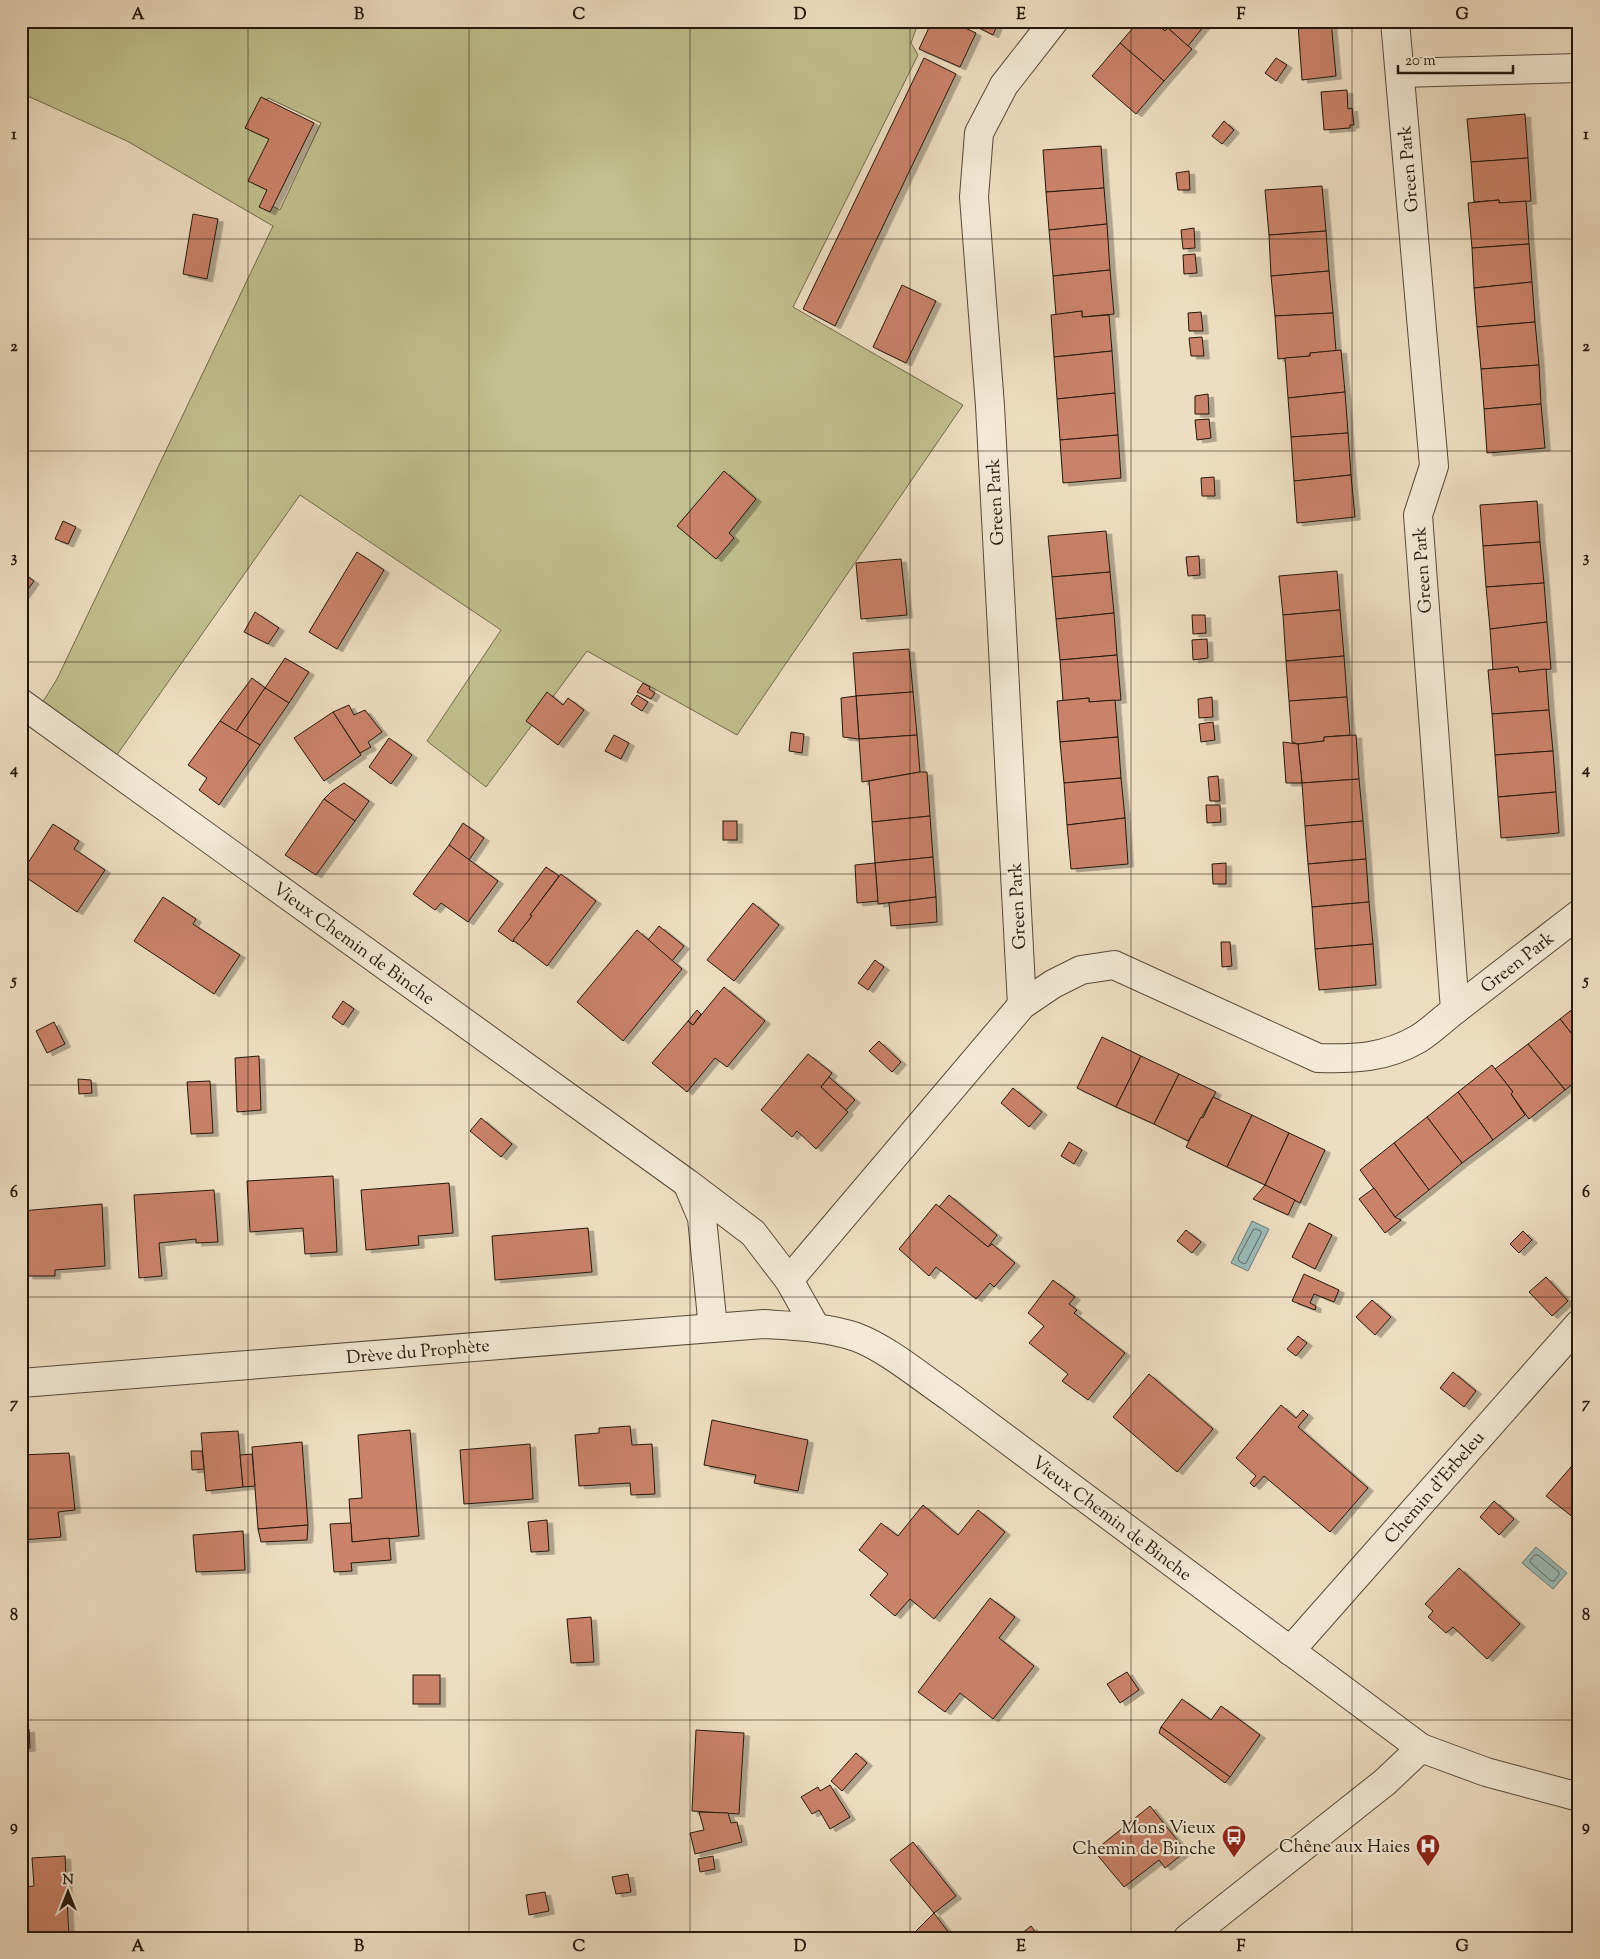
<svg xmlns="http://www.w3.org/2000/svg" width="1600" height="1959" viewBox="0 0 1600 1959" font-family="'Sorts Mill Goudy',serif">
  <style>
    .green { fill: #c0bf8d; stroke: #726b4c; fill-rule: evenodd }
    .water { fill: #9abbb8; stroke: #6b7973 }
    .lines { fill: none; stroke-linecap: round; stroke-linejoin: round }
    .shore { stroke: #5f6962; stroke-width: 1 }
    .building { fill: #ca8269; stroke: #24170c; filter: url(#shadow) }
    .minor-casing { stroke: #564939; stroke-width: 30 }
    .minor { stroke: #f4ead7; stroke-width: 28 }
    .grid { fill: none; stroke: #24170c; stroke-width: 1; stroke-opacity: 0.55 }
    .labels { text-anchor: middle; stroke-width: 4.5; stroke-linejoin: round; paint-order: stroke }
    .street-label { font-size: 18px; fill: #24170c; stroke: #f4ead7 }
    .poi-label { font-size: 18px; fill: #24170c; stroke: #f4ead7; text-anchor: end }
    .neatline { fill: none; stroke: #24170c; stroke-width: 2 }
    .grid-label { font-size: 16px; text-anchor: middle; font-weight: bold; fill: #24170c }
  </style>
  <defs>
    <filter id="shadow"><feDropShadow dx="5.5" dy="3" stdDeviation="0" flood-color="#0004"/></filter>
  </defs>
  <rect width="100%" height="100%" fill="#eedec1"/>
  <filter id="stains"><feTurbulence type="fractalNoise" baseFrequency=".004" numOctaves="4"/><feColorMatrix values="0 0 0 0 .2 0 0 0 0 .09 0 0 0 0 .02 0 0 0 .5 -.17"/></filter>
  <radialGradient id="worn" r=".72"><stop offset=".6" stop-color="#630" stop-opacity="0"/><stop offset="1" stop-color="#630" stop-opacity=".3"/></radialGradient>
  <path class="green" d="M 21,21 L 919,21 L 911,43 L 918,55 L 793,307 L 963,405 L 737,735 L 587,651 L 486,787 L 427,741 L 501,630 L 300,495 L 109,766 L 36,713 L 57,679 L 273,226 L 127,141 L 21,93 ZM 268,98 L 321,123 L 280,210 L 266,203 L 273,187 L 288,131 L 259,118 Z"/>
  <g class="water">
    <polygon points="1252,1221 1269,1229 1248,1271 1231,1263"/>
    <polygon points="1536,1547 1567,1573 1553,1589 1522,1563"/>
  </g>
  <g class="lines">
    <g class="shore">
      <polygon points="1256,1229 1261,1231 1261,1234 1246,1263 1244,1264 1239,1261 1238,1258 1253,1230"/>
      <polygon points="1535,1555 1538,1555 1559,1572 1559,1575 1554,1581 1551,1581 1531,1563 1530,1561"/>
    </g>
  </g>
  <g class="building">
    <polygon points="932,21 950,21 976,33 960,67 919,49"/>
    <polygon points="965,21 999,21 993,35"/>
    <polygon points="1139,21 1154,21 1165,31 1168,28 1192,49 1164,81 1120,43"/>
    <polygon points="1154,21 1208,21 1188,46 1168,28 1165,31"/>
    <polygon points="1331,21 1336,76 1302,80 1298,24"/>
    <polygon points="1120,43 1164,81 1136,114 1092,76"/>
    <polygon points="924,58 956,74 835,326 803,309"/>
    <polygon points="1276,58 1287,65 1276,81 1265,73"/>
    <polygon points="1347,90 1348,109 1352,108 1354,125 1350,125 1350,128 1324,130 1321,92"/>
    <polygon points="261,97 314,123 270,212 259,207 267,190 248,181 269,139 245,128"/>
    <polygon points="1525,114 1528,158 1471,162 1467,119"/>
    <polygon points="1224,121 1234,130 1222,144 1212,136"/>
    <polygon points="1101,146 1104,188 1046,192 1043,150"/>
    <polygon points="1528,158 1531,201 1499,203 1499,200 1474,202 1471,162"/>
    <polygon points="1189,171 1190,190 1178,190 1176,173"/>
    <polygon points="1322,186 1326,231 1269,235 1265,190"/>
    <polygon points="1104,188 1107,224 1049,230 1046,192"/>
    <polygon points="1499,200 1499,203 1526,201 1529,244 1472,248 1468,203"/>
    <polygon points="193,214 218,219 207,279 183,274"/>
    <polygon points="1107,224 1110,270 1053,276 1049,230"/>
    <polygon points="1194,228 1195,248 1183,249 1181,230"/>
    <polygon points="1326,231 1329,271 1271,276 1269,235"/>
    <polygon points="1529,244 1532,282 1474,288 1472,248"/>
    <polygon points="1195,254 1197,273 1184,274 1183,255"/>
    <polygon points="1110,270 1114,314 1082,317 1082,311 1056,315 1053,276"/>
    <polygon points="1329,271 1333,313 1275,316 1271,276"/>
    <polygon points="1532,282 1535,322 1477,327 1474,288"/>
    <polygon points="902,285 936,301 906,363 873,347"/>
    <polygon points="1082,311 1082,317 1109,315 1112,351 1054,357 1051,315"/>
    <polygon points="1201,312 1203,331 1189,331 1188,313"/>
    <polygon points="1333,313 1336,351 1310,353 1310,356 1278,359 1275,316"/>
    <polygon points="1535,322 1539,365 1481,369 1477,327"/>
    <polygon points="1202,337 1204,356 1191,356 1189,338"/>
    <polygon points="1341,350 1345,392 1288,398 1285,358 1310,356 1310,353"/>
    <polygon points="1112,351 1115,393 1057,399 1054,357"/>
    <polygon points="1539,365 1541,404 1484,409 1481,369"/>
    <polygon points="1345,392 1348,433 1291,437 1288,398"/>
    <polygon points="1115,393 1118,435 1060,440 1057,399"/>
    <polygon points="1208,394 1209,414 1195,414 1195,396"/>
    <polygon points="1541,404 1545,448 1487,453 1484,409"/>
    <polygon points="1209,419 1211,438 1197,440 1195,420"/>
    <polygon points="1348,433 1351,475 1294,481 1291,437"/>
    <polygon points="1118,435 1121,478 1063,483 1060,440"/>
    <polygon points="724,471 756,499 729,533 734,538 716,559 677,526"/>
    <polygon points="1351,475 1355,517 1297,523 1294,481"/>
    <polygon points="1214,477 1215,496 1202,496 1201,478"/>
    <polygon points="1537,501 1540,542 1483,546 1480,505"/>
    <polygon points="63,521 76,527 68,544 55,539"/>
    <polygon points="1106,531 1110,572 1052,577 1048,536"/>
    <polygon points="1540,542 1544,583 1486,587 1483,546"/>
    <polygon points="357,552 384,570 337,649 309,632"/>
    <polygon points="1199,556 1200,575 1188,576 1186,557"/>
    <polygon points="901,559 907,615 861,619 856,563"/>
    <polygon points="1337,571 1340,610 1283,615 1279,576"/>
    <polygon points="21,572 34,581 21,599"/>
    <polygon points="1110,572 1114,613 1056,619 1052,577"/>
    <polygon points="1544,583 1547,622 1490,629 1486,587"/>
    <polygon points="1340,610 1344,656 1286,661 1283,615"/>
    <polygon points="255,612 279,628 268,644 244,632"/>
    <polygon points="1114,613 1117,655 1060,660 1056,619"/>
    <polygon points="1192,615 1205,615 1206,633 1193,634"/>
    <polygon points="1547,622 1551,669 1519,672 1518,667 1493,670 1490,629"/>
    <polygon points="1207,639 1208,658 1193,660 1192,640"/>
    <polygon points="909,649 913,692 856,696 853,653"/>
    <polygon points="1117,655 1121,700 1089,702 1089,698 1063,701 1060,660"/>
    <polygon points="1344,656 1347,697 1289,701 1286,661"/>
    <polygon points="285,658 309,672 289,703 265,688"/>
    <polygon points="1518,667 1519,672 1546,669 1549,710 1492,714 1488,670"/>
    <polygon points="252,678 265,688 236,731 220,721"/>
    <polygon points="643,683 650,687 649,689 655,693 651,699 637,692"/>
    <polygon points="265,688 289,703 260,745 236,731"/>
    <polygon points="547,692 563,705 568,698 584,710 558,745 526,721"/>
    <polygon points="913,692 917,735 859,739 856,696"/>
    <polygon points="637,695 648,702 642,711 631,704"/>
    <polygon points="856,696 859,739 843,737 841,698"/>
    <polygon points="1212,697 1213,717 1199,718 1198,699"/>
    <polygon points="1347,697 1350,735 1324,737 1324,741 1298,744 1292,742 1289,701"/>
    <polygon points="1089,698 1089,702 1115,700 1118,737 1060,742 1057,701"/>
    <polygon points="349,705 354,715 365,710 382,732 368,742 371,747 360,753 333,712"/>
    <polygon points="1549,710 1553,751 1495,755 1492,714"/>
    <polygon points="333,712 361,755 324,781 294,738"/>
    <polygon points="220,721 260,745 219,805 199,790 207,778 188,765"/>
    <polygon points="1213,722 1215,740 1201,742 1199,724"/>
    <polygon points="791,732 804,734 802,753 789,751"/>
    <polygon points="614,735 629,743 621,759 605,751"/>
    <polygon points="917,735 920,772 862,782 859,739"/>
    <polygon points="1356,735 1359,779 1302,783 1298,744 1324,741 1324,737"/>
    <polygon points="1118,737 1121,778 1064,783 1060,742"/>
    <polygon points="389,738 412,755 391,784 369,767"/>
    <polygon points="1283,742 1298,744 1302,783 1286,783"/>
    <polygon points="1553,751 1556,792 1498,797 1495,755"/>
    <polygon points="920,772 927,772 930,816 872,822 869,781"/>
    <polygon points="1218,776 1220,801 1210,801 1208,777"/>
    <polygon points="1121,778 1125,818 1067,825 1064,783"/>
    <polygon points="1359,779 1363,821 1305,826 1302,783"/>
    <polygon points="344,783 369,801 355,821 324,799 332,791"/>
    <polygon points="1556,792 1559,833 1501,838 1498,797"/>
    <polygon points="324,799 355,821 316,875 285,855"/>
    <polygon points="1206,805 1220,805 1221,822 1207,823"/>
    <polygon points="930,816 933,857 875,863 872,822"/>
    <polygon points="1125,818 1128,864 1071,869 1067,825"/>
    <rect x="723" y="821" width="14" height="19"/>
    <polygon points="1363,821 1366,859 1308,864 1305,826"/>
    <polygon points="463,823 484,838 469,860 449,845"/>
    <polygon points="53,824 79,841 74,849 105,870 77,912 21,874"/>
    <polygon points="449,845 498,881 468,922 441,903 435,910 413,894"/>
    <polygon points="933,857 936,897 878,904 875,863"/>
    <polygon points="1366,859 1369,902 1312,907 1308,864"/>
    <polygon points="875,863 878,901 857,903 855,865"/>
    <polygon points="1226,863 1226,884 1213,884 1212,864"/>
    <polygon points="546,867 559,876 530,915 532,916 513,942 498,931"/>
    <polygon points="561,874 596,901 547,966 513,940 532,916 530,915"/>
    <polygon points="163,897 196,919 193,924 240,955 214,994 134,941"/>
    <polygon points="936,897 937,922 891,926 889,903"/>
    <polygon points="1369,902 1373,944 1315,949 1312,907"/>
    <polygon points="753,903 779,925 734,981 707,960"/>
    <polygon points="659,926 684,946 672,961 648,940"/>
    <polygon points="637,930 682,969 623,1041 577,1002"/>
    <polygon points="1221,942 1230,942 1232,966 1222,967"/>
    <polygon points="1373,944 1376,985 1319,990 1315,949"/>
    <polygon points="875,960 884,967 868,990 858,983"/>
    <polygon points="724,987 765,1021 727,1067 715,1058 687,1092 652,1063 688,1021 693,1025"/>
    <polygon points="343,1001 354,1009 343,1025 332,1017"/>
    <polygon points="1579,1004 1579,1043 1560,1019"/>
    <polygon points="697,1010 701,1014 693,1025 688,1021"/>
    <polygon points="1560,1019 1579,1043 1579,1079 1565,1090 1528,1044"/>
    <polygon points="54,1022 65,1044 47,1053 36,1031"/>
    <polygon points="1102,1037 1141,1056 1116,1107 1077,1088"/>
    <polygon points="879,1041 901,1062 892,1072 869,1051"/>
    <polygon points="1528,1044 1565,1090 1529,1119 1511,1094 1513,1092 1495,1069"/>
    <polygon points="808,1054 832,1073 821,1087 848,1112 816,1149 797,1131 792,1137 761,1110"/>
    <polygon points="259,1056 261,1110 237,1112 235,1058"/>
    <polygon points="1141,1056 1179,1074 1154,1124 1116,1107"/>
    <polygon points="1492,1065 1513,1092 1511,1094 1525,1115 1493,1140 1458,1092"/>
    <polygon points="1179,1074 1216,1092 1188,1141 1154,1124"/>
    <polygon points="829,1077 855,1100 846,1110 821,1087"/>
    <polygon points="78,1079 91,1080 92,1093 79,1094"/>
    <polygon points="210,1081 213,1133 191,1134 187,1082"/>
    <polygon points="1013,1088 1042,1112 1029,1127 1001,1103"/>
    <polygon points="1458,1092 1493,1140 1462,1163 1427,1117"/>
    <polygon points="1213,1097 1252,1115 1227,1167 1186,1147 1201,1117 1203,1118"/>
    <polygon points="1252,1115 1289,1133 1265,1185 1227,1167"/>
    <polygon points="1427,1117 1462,1163 1429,1190 1394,1143"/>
    <polygon points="481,1118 512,1144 501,1157 470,1131"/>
    <polygon points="1289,1133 1325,1150 1300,1203 1265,1185"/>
    <polygon points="1069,1142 1082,1150 1074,1164 1061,1156"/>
    <polygon points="1394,1143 1429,1190 1395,1217 1360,1170"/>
    <polygon points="333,1176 337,1252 305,1254 303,1228 250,1232 247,1181"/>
    <polygon points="449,1183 453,1233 418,1236 419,1245 366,1250 361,1190"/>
    <polygon points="1265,1185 1295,1200 1288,1215 1253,1199"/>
    <polygon points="1374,1188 1395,1217 1401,1220 1385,1233 1359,1199"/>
    <polygon points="214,1190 218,1242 196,1243 196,1239 159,1243 162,1276 139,1278 134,1195"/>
    <polygon points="949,1195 997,1235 988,1247 939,1207"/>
    <polygon points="102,1204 105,1266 55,1270 55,1276 27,1276 27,1271 22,1272 21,1211"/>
    <polygon points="936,1204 988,1247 992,1244 1015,1263 994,1287 990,1283 976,1299 936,1267 929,1276 899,1249"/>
    <polygon points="1309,1223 1332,1235 1315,1269 1292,1257"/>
    <polygon points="588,1228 592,1272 495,1280 492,1236"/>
    <polygon points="1186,1230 1201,1242 1192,1253 1177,1241"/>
    <polygon points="1523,1231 1532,1240 1519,1253 1510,1244"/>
    <polygon points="1304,1274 1339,1290 1334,1302 1314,1294 1310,1303 1316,1306 1315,1310 1292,1301"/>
    <polygon points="1546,1277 1568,1301 1552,1316 1529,1292"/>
    <polygon points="1053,1280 1075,1297 1069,1304 1077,1310 1074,1313 1125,1353 1088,1400 1062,1381 1068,1374 1029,1343 1044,1326 1028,1313"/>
    <polygon points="1372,1300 1391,1317 1375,1335 1356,1317"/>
    <polygon points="1298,1336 1307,1343 1296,1356 1287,1349"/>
    <polygon points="1453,1372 1476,1391 1464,1407 1440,1388"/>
    <polygon points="1149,1374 1213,1429 1177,1472 1113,1417"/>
    <polygon points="1281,1405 1296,1418 1303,1410 1308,1415 1298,1427 1368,1488 1330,1532 1264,1476 1254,1487 1250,1483 1256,1476 1236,1458"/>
    <polygon points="712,1420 808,1440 798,1491 754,1483 756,1475 704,1465"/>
    <polygon points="630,1426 632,1445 652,1444 655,1494 631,1495 630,1483 579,1486 575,1435 599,1433 599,1428"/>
    <polygon points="410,1430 419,1536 352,1542 349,1499 362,1498 358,1435"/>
    <polygon points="238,1431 243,1487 206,1491 201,1433"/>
    <polygon points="302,1442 308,1525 258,1529 252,1447"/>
    <polygon points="530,1444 533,1499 464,1504 460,1450"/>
    <polygon points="191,1451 202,1451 204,1469 192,1470"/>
    <polygon points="69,1453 75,1510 58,1512 61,1537 21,1540 21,1455"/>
    <polygon points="252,1454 255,1486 243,1487 240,1455"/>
    <polygon points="1577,1460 1579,1461 1579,1522 1546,1496"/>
    <polygon points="1494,1501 1514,1519 1499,1535 1480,1517"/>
    <polygon points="923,1505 958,1535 978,1510 1005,1532 934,1619 910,1599 895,1616 870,1595 888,1574 859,1550 881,1523 898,1536"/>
    <polygon points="547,1520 549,1551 531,1552 528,1522"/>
    <polygon points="351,1523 352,1542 389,1538 391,1560 351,1563 352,1571 334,1572 330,1524"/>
    <polygon points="308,1525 307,1540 261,1542 258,1529"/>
    <polygon points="243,1531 245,1570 196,1572 193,1535"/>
    <polygon points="1459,1568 1520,1624 1487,1659 1453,1627 1446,1633 1428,1617 1433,1611 1425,1604"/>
    <polygon points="990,1598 1015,1617 999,1638 1034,1666 993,1719 960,1693 945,1712 918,1692"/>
    <polygon points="591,1617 594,1662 571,1663 567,1619"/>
    <polygon points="1127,1672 1139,1690 1120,1703 1107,1684"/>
    <rect x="413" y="1675" width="27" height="29"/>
    <polygon points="1182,1699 1211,1720 1221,1706 1260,1735 1230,1777 1161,1727"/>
    <polygon points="1161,1727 1230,1777 1225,1783 1159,1733"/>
    <polygon points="29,1729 30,1748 21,1749 21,1730"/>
    <polygon points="696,1730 744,1733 739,1814 692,1811"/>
    <polygon points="856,1753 867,1763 842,1791 831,1781"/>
    <polygon points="830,1785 850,1817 830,1829 819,1810 812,1814 801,1797 818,1787 820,1791"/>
    <polygon points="1150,1806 1186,1851 1165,1868 1159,1860 1124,1887 1094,1851"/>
    <polygon points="699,1812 728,1813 731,1823 737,1822 742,1842 695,1854 690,1833 704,1830"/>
    <polygon points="913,1842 956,1896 934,1913 890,1860"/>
    <polygon points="65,1856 69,1938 25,1938 22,1887 34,1886 32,1858"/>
    <polygon points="713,1856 715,1869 700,1872 698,1859"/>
    <polygon points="628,1874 631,1892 616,1894 612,1877"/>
    <polygon points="545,1892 549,1911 529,1915 526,1895"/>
    <polygon points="934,1913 953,1938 909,1938"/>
    <polygon points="1031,1926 1040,1938 1016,1938"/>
  </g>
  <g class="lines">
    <defs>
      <g id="minor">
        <polyline points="1400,73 1579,68"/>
        <polyline points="21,703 687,1183 753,1233 789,1280 816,1328"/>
        <polyline points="1022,1005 990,406 974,197 979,133 1004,85 1054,21"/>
        <polyline points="1455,1010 1579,914"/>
        <polyline points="688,1185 702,1218 713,1328"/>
        <path d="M 789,1280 L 1022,1005 L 1053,984 L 1081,970 L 1114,965 L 1318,1058 C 1355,1059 1385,1058 1418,1039 C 1431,1031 1443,1019 1455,1010 L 1418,515 L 1434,466 L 1395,21"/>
        <path d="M 21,1383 L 764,1324 C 795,1326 827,1327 856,1337 C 888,1349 922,1378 950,1397 L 1421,1748 L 1486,1772 L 1579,1797"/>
        <polyline points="1290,1651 1579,1324"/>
        <polyline points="1188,1938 1385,1782 1421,1748"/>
      </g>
    </defs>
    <use href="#minor" class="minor-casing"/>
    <use href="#minor" class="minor"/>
  </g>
  <path class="grid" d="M 248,21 L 248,1938M 469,21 L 469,1938M 690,21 L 690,1938M 910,21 L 910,1938M 1131,21 L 1131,1938M 1352,21 L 1352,1938M 21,239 L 1579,239M 21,451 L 1579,451M 21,662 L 1579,662M 21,874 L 1579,874M 21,1085 L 1579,1085M 21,1297 L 1579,1297M 21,1508 L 1579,1508M 21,1720 L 1579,1720"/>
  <defs>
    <symbol id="bus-pin" viewBox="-11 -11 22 30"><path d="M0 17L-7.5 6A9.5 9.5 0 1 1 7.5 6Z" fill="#8f2418" stroke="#f4ead7"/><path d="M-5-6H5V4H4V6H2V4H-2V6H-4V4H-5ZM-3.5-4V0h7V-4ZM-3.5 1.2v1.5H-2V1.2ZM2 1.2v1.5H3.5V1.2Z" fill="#fff"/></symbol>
    <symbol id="hospital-pin" viewBox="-11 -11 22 30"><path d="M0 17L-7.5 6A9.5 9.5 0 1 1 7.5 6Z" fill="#8f2418" stroke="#f4ead7"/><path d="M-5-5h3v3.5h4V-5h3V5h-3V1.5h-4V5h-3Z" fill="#fff"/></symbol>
  </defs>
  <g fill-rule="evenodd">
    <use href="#bus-pin" x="1220" y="1823" width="28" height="38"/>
    <use href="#hospital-pin" x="1414" y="1832" width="28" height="38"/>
  </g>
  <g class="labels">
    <g class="street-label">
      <text transform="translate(1408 169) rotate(-95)" y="6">Green Park</text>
      <text transform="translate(995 502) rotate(-93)" y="6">Green Park</text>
      <text transform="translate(1422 570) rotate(-94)" y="6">Green Park</text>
      <text transform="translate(1017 906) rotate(-93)" y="6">Green Park</text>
      <text transform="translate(354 943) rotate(36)" y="6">Vieux Chemin de Binche</text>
      <text transform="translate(1517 962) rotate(-38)" y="6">Green Park</text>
      <text transform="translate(418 1351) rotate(-5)" y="6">Drève du Prophète</text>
      <text transform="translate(1434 1487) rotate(-49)" y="6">Chemin d'Erbeleu</text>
      <text transform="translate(1112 1518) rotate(37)" y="6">Vieux Chemin de Binche</text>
    </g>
    <g class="poi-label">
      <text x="1216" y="1833">Mons Vieux<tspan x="1216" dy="21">Chemin de Binche</tspan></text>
      <text x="1410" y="1852">Chêne aux Haies</text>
    </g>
  </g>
  <rect width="1600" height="1959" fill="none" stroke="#eedec1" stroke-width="55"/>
  <g transform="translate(68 1892)" stroke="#f4ead7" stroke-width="4" paint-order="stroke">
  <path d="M0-4L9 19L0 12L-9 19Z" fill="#24170c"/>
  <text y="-8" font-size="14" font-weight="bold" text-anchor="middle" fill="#24170c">N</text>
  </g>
  <path d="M1398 65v8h115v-8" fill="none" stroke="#24170c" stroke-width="2.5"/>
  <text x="1405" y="65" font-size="15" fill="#24170c" stroke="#f4ead7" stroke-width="4" paint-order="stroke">20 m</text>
  <rect x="28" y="28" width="1544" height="1904" class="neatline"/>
  <g class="grid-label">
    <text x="138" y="19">A</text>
    <text x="359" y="19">B</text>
    <text x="579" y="19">C</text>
    <text x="800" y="19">D</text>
    <text x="1021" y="19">E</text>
    <text x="1241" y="19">F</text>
    <text x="1462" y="19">G</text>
    <text x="14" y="139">1</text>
    <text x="1586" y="139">1</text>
    <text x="14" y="351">2</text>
    <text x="1586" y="351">2</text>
    <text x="14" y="562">3</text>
    <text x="1586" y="562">3</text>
    <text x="14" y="774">4</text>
    <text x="1586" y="774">4</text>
    <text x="14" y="985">5</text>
    <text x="1586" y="985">5</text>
    <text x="14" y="1197">6</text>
    <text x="1586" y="1197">6</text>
    <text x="14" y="1408">7</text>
    <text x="1586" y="1408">7</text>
    <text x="14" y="1620">8</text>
    <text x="1586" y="1620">8</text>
    <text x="14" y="1831">9</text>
    <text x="1586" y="1831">9</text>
    <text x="138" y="1951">A</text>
    <text x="359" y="1951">B</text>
    <text x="579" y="1951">C</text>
    <text x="800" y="1951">D</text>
    <text x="1021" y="1951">E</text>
    <text x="1241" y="1951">F</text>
    <text x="1462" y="1951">G</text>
  </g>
  <rect width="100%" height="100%" filter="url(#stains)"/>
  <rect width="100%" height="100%" fill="url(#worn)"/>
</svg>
